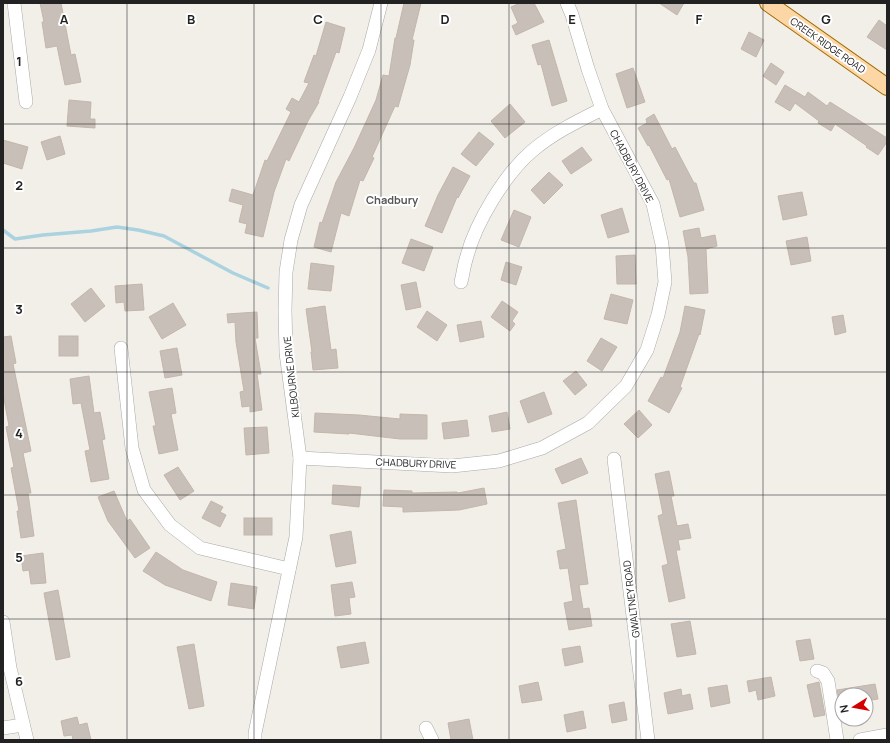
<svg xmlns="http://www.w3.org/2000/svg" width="890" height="743" viewBox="0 0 890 743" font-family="Manrope,sans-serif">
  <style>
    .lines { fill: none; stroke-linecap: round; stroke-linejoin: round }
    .stream { stroke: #aad3df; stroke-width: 3.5 }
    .building { fill: #c7bfb8; stroke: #c4b6ab }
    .minor-casing { stroke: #a9a9a9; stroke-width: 14 }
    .major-casing { stroke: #a06b00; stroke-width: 18 }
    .minor { stroke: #fff; stroke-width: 13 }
    .major { stroke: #fcd6a4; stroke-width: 16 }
    .grid { fill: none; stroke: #222; stroke-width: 1; stroke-opacity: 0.55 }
    .labels { text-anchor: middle; stroke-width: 4; stroke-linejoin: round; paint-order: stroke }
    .street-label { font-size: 10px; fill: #222; stroke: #fff }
    .neighbourhood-label { font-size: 11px; font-weight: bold; fill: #555; stroke: #fff }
    .grid-label { font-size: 13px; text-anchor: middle; font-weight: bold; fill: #222; stroke: #fff; stroke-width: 4; stroke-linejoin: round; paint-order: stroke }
  </style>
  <rect width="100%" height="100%" fill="#f2efe9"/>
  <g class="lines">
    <polyline class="stream" points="3,230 15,239 43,235 91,231 117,227 138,230 164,236 233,273 268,288"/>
  </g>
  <g class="building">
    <polygon points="40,3 61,3 71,55 75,54 81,82 65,85 57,46 46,48 42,22 44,22"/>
    <polygon points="404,3 421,3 412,40 414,40 410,65 398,107 395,106 372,157 374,158 363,181 360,180 349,216 341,213 331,252 314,247 320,222 322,223 336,182 354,148 376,100 383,75 389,76 395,38 396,38"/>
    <polygon points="520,3 534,3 544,22 516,35 512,26 518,23 511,7"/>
    <polygon points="659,3 684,3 677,15"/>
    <polygon points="879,20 887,26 887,50 867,37"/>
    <polygon points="326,22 345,28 339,53 336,52 318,102 319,102 308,121 289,161 286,159 274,192 263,237 245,233 247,224 239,222 243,205 229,201 232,189 253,195 265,160 267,161 291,112 286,109 292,98 299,102 309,83 304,82 314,55 316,56"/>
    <polygon points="749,32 764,40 756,57 741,49"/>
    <polygon points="549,40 567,101 552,106 541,64 538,65 532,45"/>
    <polygon points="771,63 784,72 776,85 763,76"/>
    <polygon points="633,68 645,102 627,108 616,74"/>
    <polygon points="785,85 805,97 808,92 827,106 830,102 887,138 887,142 878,155 866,147 867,146 835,124 831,131 818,123 819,121 795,103 790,111 775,102"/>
    <polygon points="69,100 91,102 90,119 95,119 95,128 67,126"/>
    <polygon points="510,104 525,122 505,138 491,121"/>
    <polygon points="654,114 672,149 675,147 694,183 696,183 704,210 680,217 669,179 667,180 649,145 648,146 638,128 647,123 646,119"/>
    <polygon points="479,132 494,144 476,166 461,154"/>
    <polygon points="60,136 65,154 47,160 41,142"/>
    <polygon points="3,140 28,147 22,169 3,163"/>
    <polygon points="582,147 592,160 571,174 562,161"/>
    <polygon points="453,167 470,176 458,198 457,197 442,233 425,226 438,195"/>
    <polygon points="549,172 563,185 544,204 531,190"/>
    <polygon points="802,192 807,215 783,220 778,196"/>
    <polygon points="622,208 629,232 608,238 601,215"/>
    <polygon points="514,210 531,217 519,247 501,240"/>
    <polygon points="699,228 701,238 715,235 717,246 706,249 708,293 690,294 688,257 683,231"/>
    <polygon points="807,237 811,261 791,265 786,241"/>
    <polygon points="411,239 433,247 424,271 402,263"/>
    <polygon points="635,255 636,284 617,284 616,256"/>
    <polygon points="506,262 522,267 516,285 501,280"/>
    <polygon points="311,263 334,266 331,291 308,289"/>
    <polygon points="416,282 421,307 406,310 401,285"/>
    <polygon points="142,284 144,310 125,311 124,302 116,303 115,286"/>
    <polygon points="91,288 105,306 85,322 71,304"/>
    <polygon points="611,294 633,300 627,324 604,319"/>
    <polygon points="502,301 518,312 512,321 515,324 510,331 491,317"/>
    <polygon points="173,303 186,325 162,339 149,317"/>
    <polygon points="325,306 331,350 336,349 338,368 313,370 311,352 312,352 306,309"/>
    <polygon points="685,306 705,310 700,335 699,334 680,387 682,388 669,413 648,401 661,377 663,378 680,332"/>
    <polygon points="427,311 447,325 437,341 417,327"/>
    <polygon points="257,312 258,338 255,338 261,374 257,374 262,410 250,412 250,406 242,407 240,392 244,391 236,342 235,322 228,323 227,314"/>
    <polygon points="843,315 846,332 835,335 832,317"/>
    <polygon points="481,321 484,337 460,342 457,325"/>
    <polygon points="11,336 16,363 13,364 31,451 23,453 31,493 28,493 34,536 21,538 17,511 19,511 11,468 14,467 6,427 9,426 3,394 3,337"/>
    <rect x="59" y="336" width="19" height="20"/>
    <polygon points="601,338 617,347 602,371 587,361"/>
    <polygon points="177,348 182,375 165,378 160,351"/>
    <polygon points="576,371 587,385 575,395 563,381"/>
    <polygon points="89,376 94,413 100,412 105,439 102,440 109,479 91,482 85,451 90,450 81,403 73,404 70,379"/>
    <polygon points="172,388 176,413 171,414 178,450 159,454 153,426 156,426 149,392"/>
    <polygon points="544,392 552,414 528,423 520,401"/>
    <polygon points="639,410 652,425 638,438 624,424"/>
    <polygon points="507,412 510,429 492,432 489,416"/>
    <polygon points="315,413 359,415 400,419 400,414 427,415 427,439 400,439 349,433 349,434 314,432"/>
    <polygon points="467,420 469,436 444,439 442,423"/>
    <polygon points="267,427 269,453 246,455 244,428"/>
    <polygon points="581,458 588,473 562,484 555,469"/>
    <polygon points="178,467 194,491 180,500 164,475"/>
    <polygon points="669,471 674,496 671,496 677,526 688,524 691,538 678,540 680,550 676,550 685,598 669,602 662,566 668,564 658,516 663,514 655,474"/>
    <polygon points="333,485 361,487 359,507 332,504"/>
    <polygon points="484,488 487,504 459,510 403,512 403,507 383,506 384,490 412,491 412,493 457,492 458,493"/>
    <polygon points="114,491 127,521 130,519 150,548 135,558 108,521 98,497"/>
    <polygon points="576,500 588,584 579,585 583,609 589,608 592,626 569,630 564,603 573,601 568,568 560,569 557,551 566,549 558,503"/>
    <polygon points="211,501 223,507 220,512 226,515 220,527 202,518"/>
    <rect x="244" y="518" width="28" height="17"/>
    <polygon points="351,531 356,563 336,567 330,535"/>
    <polygon points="156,552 183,570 217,582 211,601 165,585 143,571"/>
    <polygon points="43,553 46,583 31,584 29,570 23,571 21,556"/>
    <polygon points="352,582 355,597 349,598 351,614 335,616 331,585"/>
    <polygon points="231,583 257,587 254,609 228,605"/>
    <polygon points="58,590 70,657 56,660 44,593"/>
    <polygon points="690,621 696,654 677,657 671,624"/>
    <polygon points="810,639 814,659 800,661 796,641"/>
    <polygon points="365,642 369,663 341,668 337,647"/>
    <polygon points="194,644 204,706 189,709 177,647"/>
    <polygon points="580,646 583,662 565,666 562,649"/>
    <polygon points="771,677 775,696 758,700 756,690 749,692 747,681"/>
    <polygon points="538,682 542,700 522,703 519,686"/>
    <polygon points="819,682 825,715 814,717 807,685"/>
    <polygon points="875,684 878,699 866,701 866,695 842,695 842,712 841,712 837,690"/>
    <polygon points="727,685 730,703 711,707 708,688"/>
    <polygon points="681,689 682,696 690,694 693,709 668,714 664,693"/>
    <polygon points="624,702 627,720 612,723 609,705"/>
    <polygon points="583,711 586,728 567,732 564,715"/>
    <polygon points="77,717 79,725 87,723 91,740 73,740 72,735 64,736 61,721"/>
    <polygon points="469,719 473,740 451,740 448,723"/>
  </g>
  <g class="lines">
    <defs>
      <g id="minor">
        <polyline points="14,3 26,102"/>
        <path d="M 461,282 C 463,274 464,265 467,256 C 476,222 505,174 532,151 C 553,133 578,121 602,109"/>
        <polyline points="121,348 132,448 144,490 170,525 200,548 289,569"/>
        <polyline points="300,458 452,466 499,461 542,448 588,423 626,386 647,350 658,315 665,282 662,244 653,204 602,109 588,69 572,15 567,3"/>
        <polyline points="614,459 648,740"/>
        <polyline points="3,622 10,668 27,740"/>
        <polyline points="817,671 823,673 828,681 837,740"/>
        <polyline points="3,728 23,725"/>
        <polyline points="426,728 432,740"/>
        <polyline points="255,740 255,733 296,537 300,458 286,353 285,310 286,272 291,240 301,205 350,97 369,50 381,3"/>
        <polyline points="860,740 887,735"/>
      </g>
      <polyline id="major" points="768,3 887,87"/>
    </defs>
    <use href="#minor" class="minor-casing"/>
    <use href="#major" class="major-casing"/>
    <use href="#minor" class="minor"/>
    <use href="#major" class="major"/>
  </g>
  <path class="grid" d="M 127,3 L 127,740M 254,3 L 254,740M 381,3 L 381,740M 509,3 L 509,740M 636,3 L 636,740M 763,3 L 763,740M 3,124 L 887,124M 3,248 L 887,248M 3,372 L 887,372M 3,495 L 887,495M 3,619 L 887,619"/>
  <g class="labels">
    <g class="street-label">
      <text transform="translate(828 45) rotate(35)" y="4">CREEK RIDGE ROAD</text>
      <text transform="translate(632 166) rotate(62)" y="4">CHADBURY DRIVE</text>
      <text transform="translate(291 377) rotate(-96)" y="4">KILBOURNE DRIVE</text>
      <text transform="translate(416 463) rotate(2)" y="4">CHADBURY DRIVE</text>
      <text transform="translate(631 599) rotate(-97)" y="4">GWALTNEY ROAD</text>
    </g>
    <g class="neighbourhood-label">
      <text x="392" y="204">Chadbury</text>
    </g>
  </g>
  <g class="grid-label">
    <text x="64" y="24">A</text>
    <text x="191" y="24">B</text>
    <text x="318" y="24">C</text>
    <text x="445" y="24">D</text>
    <text x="572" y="24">E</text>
    <text x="699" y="24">F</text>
    <text x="826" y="24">G</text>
    <text x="19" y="66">1</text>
    <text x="19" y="190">2</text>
    <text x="19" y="314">3</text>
    <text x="19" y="438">4</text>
    <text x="19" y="562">5</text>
    <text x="19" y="686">6</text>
  </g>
  <rect width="890" height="743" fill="none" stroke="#222222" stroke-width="8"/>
  <g transform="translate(854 707) rotate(259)"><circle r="19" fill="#ffffff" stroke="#a7a7a7"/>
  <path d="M0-3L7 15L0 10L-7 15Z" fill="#d40000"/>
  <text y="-6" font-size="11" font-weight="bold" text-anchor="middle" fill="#222222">N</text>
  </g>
</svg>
